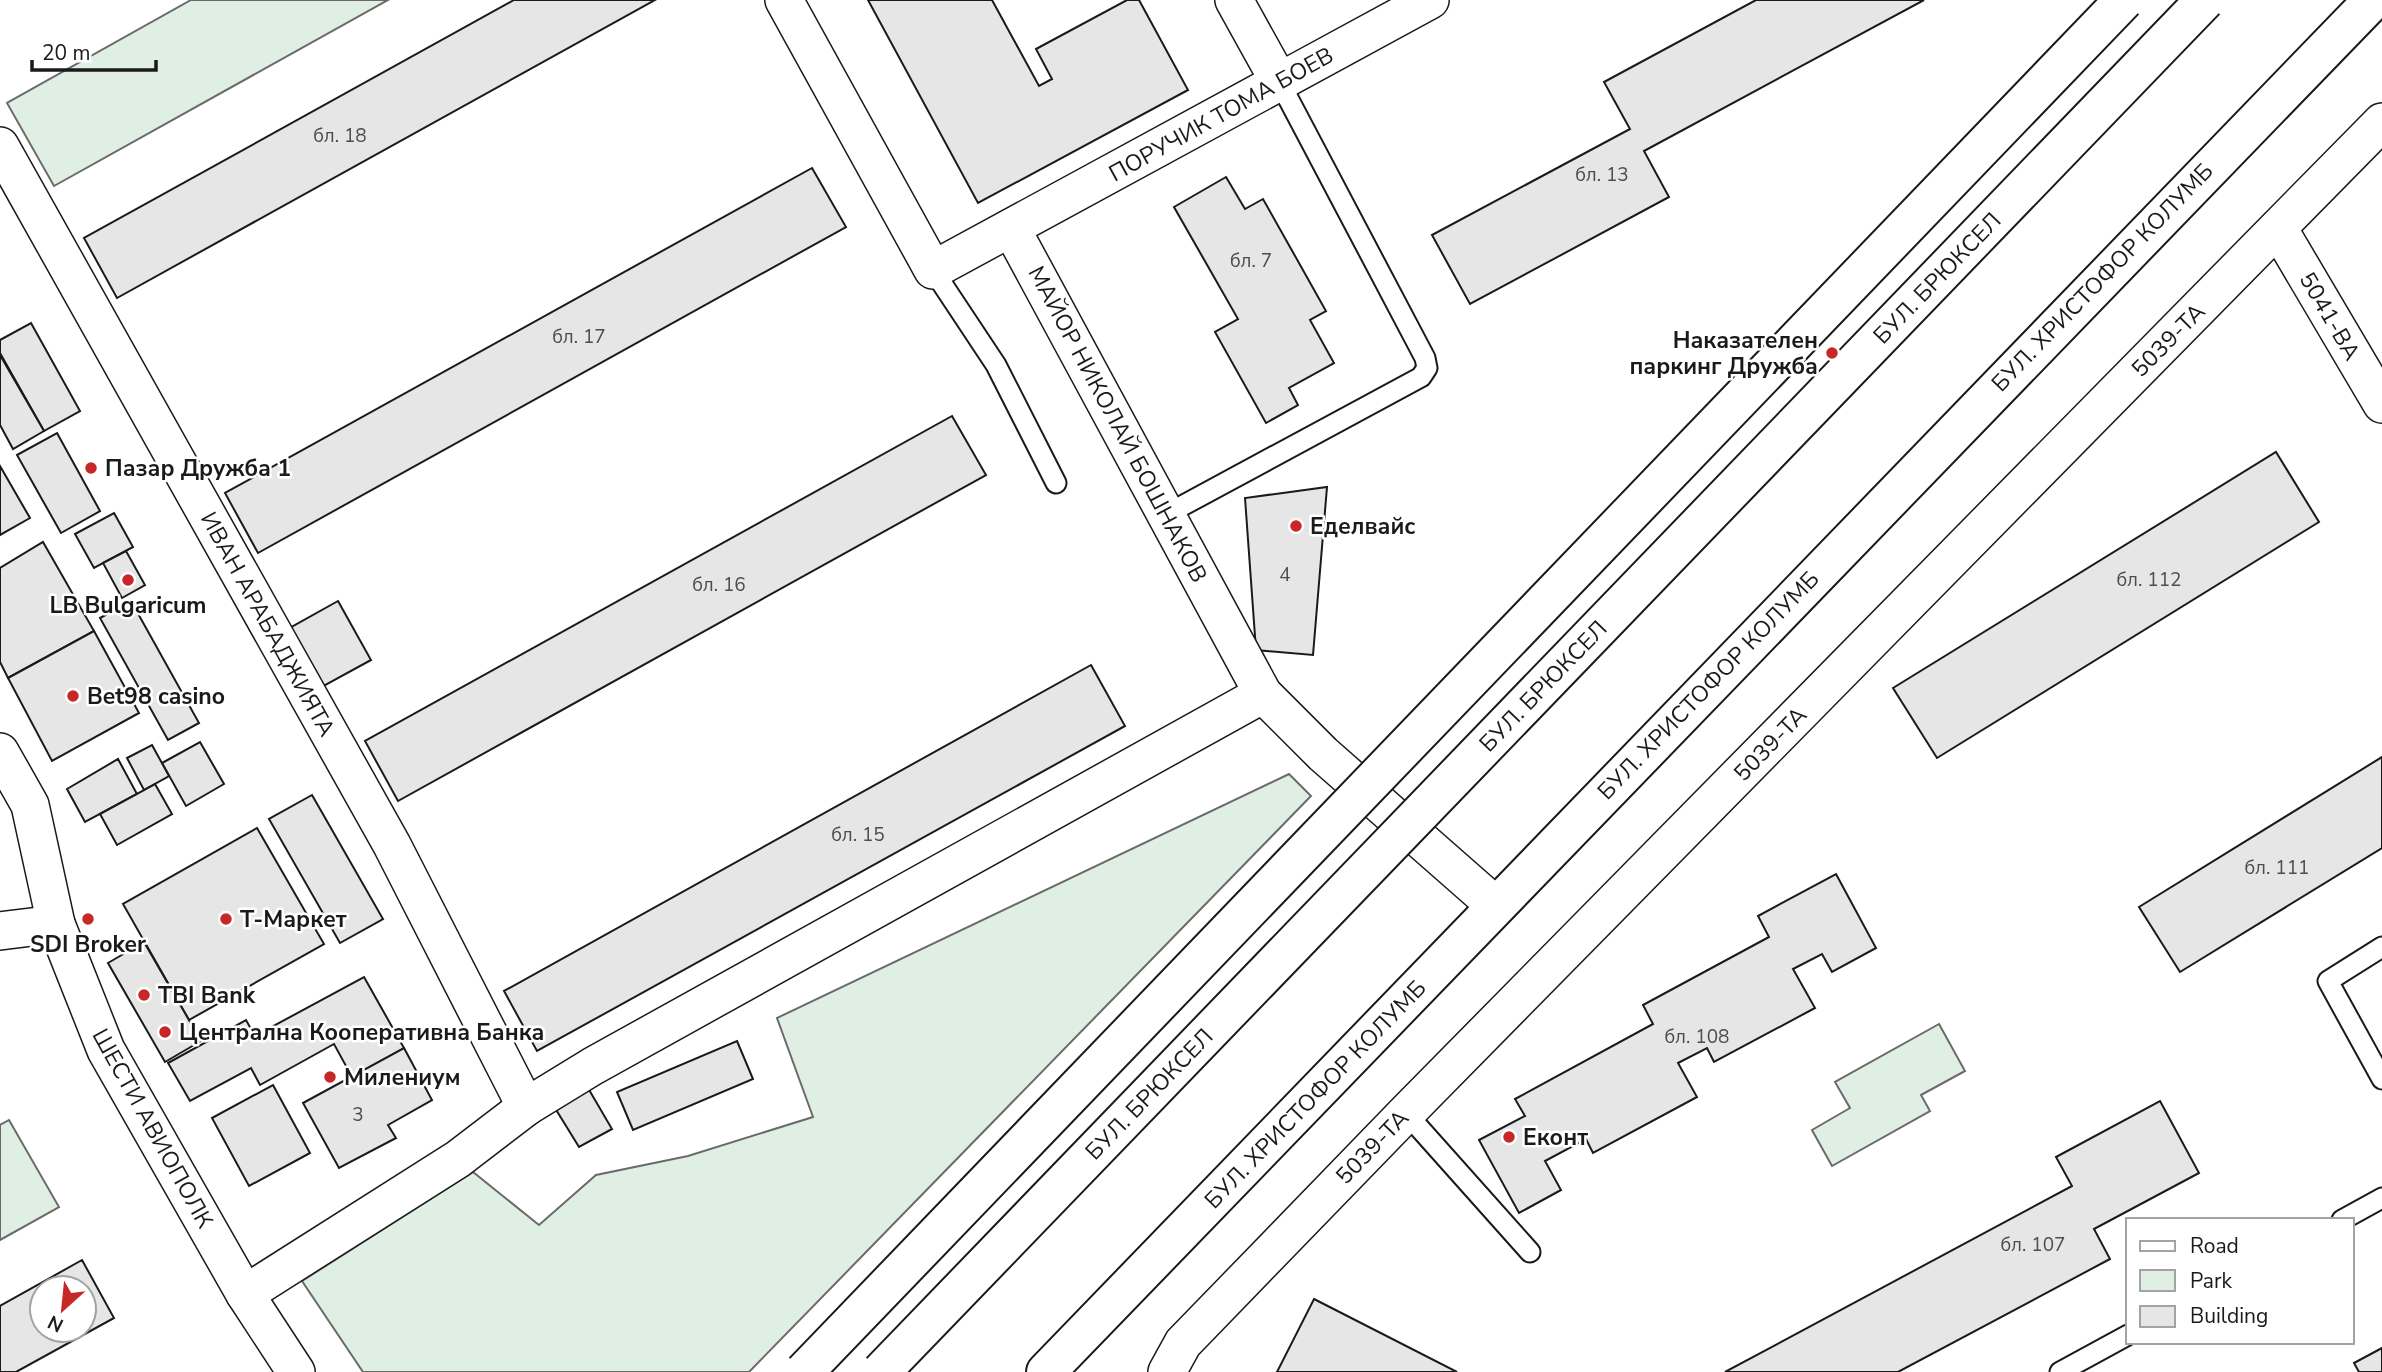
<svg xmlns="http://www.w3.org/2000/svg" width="2382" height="1372" viewBox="0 0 2382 1372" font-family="'Nunito Sans',sans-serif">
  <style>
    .green { fill: #e0efe3; stroke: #6a6a6a; stroke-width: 2 }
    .building { fill: #e6e6e6; stroke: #1a1a1a; stroke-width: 2; fill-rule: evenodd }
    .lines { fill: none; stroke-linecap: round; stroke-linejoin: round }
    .service-casing { stroke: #1a1a1a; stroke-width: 23 }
    .minor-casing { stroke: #1a1a1a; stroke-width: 40 }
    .secondary-casing { stroke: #1a1a1a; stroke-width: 42 }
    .service { stroke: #fff; stroke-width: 19 }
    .minor { stroke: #fff; stroke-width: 37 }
    .secondary { stroke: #fff; stroke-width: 38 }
    .primary-bridge-casing { stroke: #1a1a1a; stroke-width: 42; stroke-linecap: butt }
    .primary-bridge { stroke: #fff; stroke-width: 38 }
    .poi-dot { fill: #c62828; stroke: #fff; stroke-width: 2.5 }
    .labels { text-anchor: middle; stroke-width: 5; stroke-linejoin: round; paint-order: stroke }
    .number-label { font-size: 19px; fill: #4d4d4d }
    .street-label { font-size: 23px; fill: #1a1a1a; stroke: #fff }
    .poi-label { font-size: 23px; font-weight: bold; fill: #1a1a1a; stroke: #fff; text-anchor: start }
  </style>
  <rect width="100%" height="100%" fill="#fff"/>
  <g class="green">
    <polygon points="191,0 388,0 54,186 7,103"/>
    <polygon points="1289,774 1311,796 749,1372 363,1372 302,1281 473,1172 539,1225 596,1175 688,1156 813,1117 777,1018"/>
    <polygon points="1939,1024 1965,1071 1921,1095 1930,1111 1832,1166 1812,1130 1850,1108 1835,1082"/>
    <polygon points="9,1120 59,1207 0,1240 0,1125"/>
  </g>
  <g class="building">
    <polygon points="514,0 655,0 117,298 84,238"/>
    <polygon points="868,0 992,0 1039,86 1052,79 1036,49 1127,0 1139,0 1188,90 978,203"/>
    <polygon points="1756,0 1924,0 1644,151 1669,197 1470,304 1432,235 1630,129 1604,82"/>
    <polygon points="812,168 846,227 258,553 225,493"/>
    <polygon points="1226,177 1245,209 1263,199 1326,311 1310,320 1334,363 1289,388 1298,405 1266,423 1215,332 1238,319 1174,207"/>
    <polygon points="31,323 80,411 44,431 0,353 0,340"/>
    <polygon points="0,355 44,431 13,449 0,425"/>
    <polygon points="952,416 986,475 398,801 365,741"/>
    <polygon points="57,433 100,511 61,533 17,455"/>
    <polygon points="2276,452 2319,522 1937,758 1893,688"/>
    <polygon points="0,466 30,518 0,535"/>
    <polygon points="1327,487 1313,655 1256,650 1245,498"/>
    <polygon points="114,513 133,547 94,568 75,534"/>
    <polygon points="43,542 94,631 8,678 0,662 0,568"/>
    <polygon points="126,551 145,585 122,598 103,563"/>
    <polygon points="131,601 199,723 168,740 100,618"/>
    <polygon points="338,601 371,660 320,688 288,629"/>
    <polygon points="94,631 139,713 52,761 8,678"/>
    <polygon points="1091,665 1125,726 537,1051 504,991"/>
    <polygon points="200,742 224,784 186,806 162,763"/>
    <polygon points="152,745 169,776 144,790 127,758"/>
    <polygon points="2382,757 2382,848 2180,972 2139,907"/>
    <polygon points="118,759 137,794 85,822 67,789"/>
    <polygon points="155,784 172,814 117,845 100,814"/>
    <polygon points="312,795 383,919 340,943 269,819"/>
    <polygon points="257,828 324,944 189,1020 123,904"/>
    <polygon points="1836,874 1876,948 1832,972 1822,954 1793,969 1815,1008 1714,1062 1707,1048 1678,1063 1697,1097 1593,1153 1586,1139 1545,1161 1561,1190 1519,1213 1479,1140 1525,1116 1515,1099 1653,1024 1643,1005 1769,937 1758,916"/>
    <polygon points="144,942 201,1041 165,1062 108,963"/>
    <polygon points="364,977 404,1048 352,1077 334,1044 260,1085 251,1068 190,1101 168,1063 246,1020 255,1036"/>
    <polygon points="737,1041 753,1079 633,1130 617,1092"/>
    <polygon points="404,1048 432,1100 388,1125 396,1138 339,1168 303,1103"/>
    <polygon points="273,1085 310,1153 249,1186 212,1118"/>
    <polygon points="588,1088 612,1129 579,1147 555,1108"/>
    <polygon points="2160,1101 2199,1173 2094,1229 2110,1259 1898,1372 1725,1372 2072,1186 2056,1157"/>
    <path d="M 82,1260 L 114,1318 L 16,1372 L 0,1372 L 0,1306 ZM 42,1288 L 84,1288 L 84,1330 L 42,1330 Z"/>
    <polygon points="1314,1299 1457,1372 1277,1372"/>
    <polygon points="2382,1348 2382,1372 2359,1372 2354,1363"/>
  </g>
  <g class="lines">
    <defs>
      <g id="service">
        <polyline points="933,270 996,365 1056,483"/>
        <polyline points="1167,514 1421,377 1427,368 1425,358 1280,83"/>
        <polyline points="2382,947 2328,981 2382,1079"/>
        <polyline points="1406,1113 1530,1252"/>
        <polyline points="2342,1220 2382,1198"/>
        <polyline points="2060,1372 2128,1335"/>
      </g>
      <g id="minor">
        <polyline points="784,0 933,270 1430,0"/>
        <polyline points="1234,0 1280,83"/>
        <polyline points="0,146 392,845 526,1107"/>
        <polyline points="1011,228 1263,694 1323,754 1496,906"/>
        <polyline points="2278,228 2382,404"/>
        <polyline points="0,752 30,805 56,924 106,1050 245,1294 296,1372"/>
        <polyline points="0,931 56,924"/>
        <polyline points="245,1294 458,1159 526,1107 593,1066 1263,694"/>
        <polyline points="1167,1372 1183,1343 1406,1113 2382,122"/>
      </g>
      <polyline id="secondary" points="1046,1372 2373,0"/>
    </defs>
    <use href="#service" class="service-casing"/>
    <use href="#minor" class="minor-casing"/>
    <use href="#secondary" class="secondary-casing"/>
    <use href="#service" class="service"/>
    <use href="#minor" class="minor"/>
    <use href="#secondary" class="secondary"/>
    <defs>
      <g id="primary-bridge">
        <polyline points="804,1372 2124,0"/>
        <polyline points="881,1372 2205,0"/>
      </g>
    </defs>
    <use href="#primary-bridge" class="primary-bridge-casing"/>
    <use href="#primary-bridge" class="primary-bridge"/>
  </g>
  <g class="poi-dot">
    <circle cx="1832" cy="353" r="7"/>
    <circle cx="91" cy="468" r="7"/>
    <circle cx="1296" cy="526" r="7"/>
    <circle cx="128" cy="580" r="7"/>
    <circle cx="73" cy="696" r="7"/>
    <circle cx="88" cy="919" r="7"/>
    <circle cx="226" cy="919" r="7"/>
    <circle cx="144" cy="995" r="7"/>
    <circle cx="165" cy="1032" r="7"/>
    <circle cx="330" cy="1077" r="7"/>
    <circle cx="1509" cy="1137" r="7"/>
  </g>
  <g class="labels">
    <g class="number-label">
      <text x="340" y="142">бл. 18</text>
      <text x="1602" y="181">бл. 13</text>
      <text x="1251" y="267">бл. 7</text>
      <text x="579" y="343">бл. 17</text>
      <text x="1285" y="581">4</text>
      <text x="2149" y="586">бл. 112</text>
      <text x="719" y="591">бл. 16</text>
      <text x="858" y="841">бл. 15</text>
      <text x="2277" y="874">бл. 111</text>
      <text x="1697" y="1043">бл. 108</text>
      <text x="358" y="1121">3</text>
      <text x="2033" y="1251">бл. 107</text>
    </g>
    <g class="street-label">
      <text transform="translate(1221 114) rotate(-29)" y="8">ПОРУЧИК ТОМА БОЕВ</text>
      <text transform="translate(2102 277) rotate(-46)" y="8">БУЛ. ХРИСТОФОР КОЛУМБ</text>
      <text transform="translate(1937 278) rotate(-46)" y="8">БУЛ. БРЮКСЕЛ</text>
      <text transform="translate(2330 316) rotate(60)" y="8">5041-ВА</text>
      <text transform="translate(2168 340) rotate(-45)" y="8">5039-ТА</text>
      <text transform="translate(1118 424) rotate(62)" y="8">МАЙОР НИКОЛАЙ БОШНАКОВ</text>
      <text transform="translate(268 624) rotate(61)" y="8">ИВАН АРАБАДЖИЯТА</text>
      <text transform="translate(1708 685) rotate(-46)" y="8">БУЛ. ХРИСТОФОР КОЛУМБ</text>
      <text transform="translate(1543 686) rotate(-46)" y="8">БУЛ. БРЮКСЕЛ</text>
      <text transform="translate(1770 744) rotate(-46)" y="8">5039-ТА</text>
      <text transform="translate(1149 1094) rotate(-46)" y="8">БУЛ. БРЮКСЕЛ</text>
      <text transform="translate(1315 1094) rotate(-46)" y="8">БУЛ. ХРИСТОФОР КОЛУМБ</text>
      <text transform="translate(153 1128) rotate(61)" y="8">ШЕСТИ АВИОПОЛК</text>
      <text transform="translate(1372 1147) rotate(-46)" y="8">5039-ТА</text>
    </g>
    <g class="poi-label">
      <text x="1818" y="348" text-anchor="end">Наказателен<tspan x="1818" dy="26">паркинг Дружба</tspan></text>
      <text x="105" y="476">Пазар Дружба 1</text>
      <text x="1310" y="534">Еделвайс</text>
      <text x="128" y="613" text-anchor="middle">LB Bulgaricum</text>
      <text x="87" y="704">Bet98 casino</text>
      <text x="240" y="927">Т-Маркет</text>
      <text x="88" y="952" text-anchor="middle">SDI Broker</text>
      <text x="158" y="1003">TBI Bank</text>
      <text x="179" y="1040">Централна Кооперативна Банка</text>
      <text x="344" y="1085">Милениум</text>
      <text x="1523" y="1145">Еконт</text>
    </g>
  </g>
  <rect x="2126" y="1218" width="228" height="126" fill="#ffffff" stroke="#a3a3a3" stroke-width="2"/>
  <rect x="2140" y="1241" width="35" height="10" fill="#ffffff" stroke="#a3a3a3" stroke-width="2"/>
  <text x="2190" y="1253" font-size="21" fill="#1a1a1a">Road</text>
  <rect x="2140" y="1270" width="35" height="21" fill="#e0efe3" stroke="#a3a3a3" stroke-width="2"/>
  <text x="2190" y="1288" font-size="21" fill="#1a1a1a">Park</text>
  <rect x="2140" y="1306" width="35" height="21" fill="#e6e6e6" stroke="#a3a3a3" stroke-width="2"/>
  <text x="2190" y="1323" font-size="21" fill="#1a1a1a">Building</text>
  <g transform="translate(63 1309) rotate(207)"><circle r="33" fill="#ffffff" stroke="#a3a3a3" stroke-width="2"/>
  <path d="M0-5L12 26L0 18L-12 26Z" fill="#c62828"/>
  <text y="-10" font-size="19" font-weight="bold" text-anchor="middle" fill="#1a1a1a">N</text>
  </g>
  <path d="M32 60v10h124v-10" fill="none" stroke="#1a1a1a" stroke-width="3.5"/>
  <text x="42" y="60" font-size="21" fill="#1a1a1a" stroke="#ffffff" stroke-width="5" paint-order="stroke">20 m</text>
</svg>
